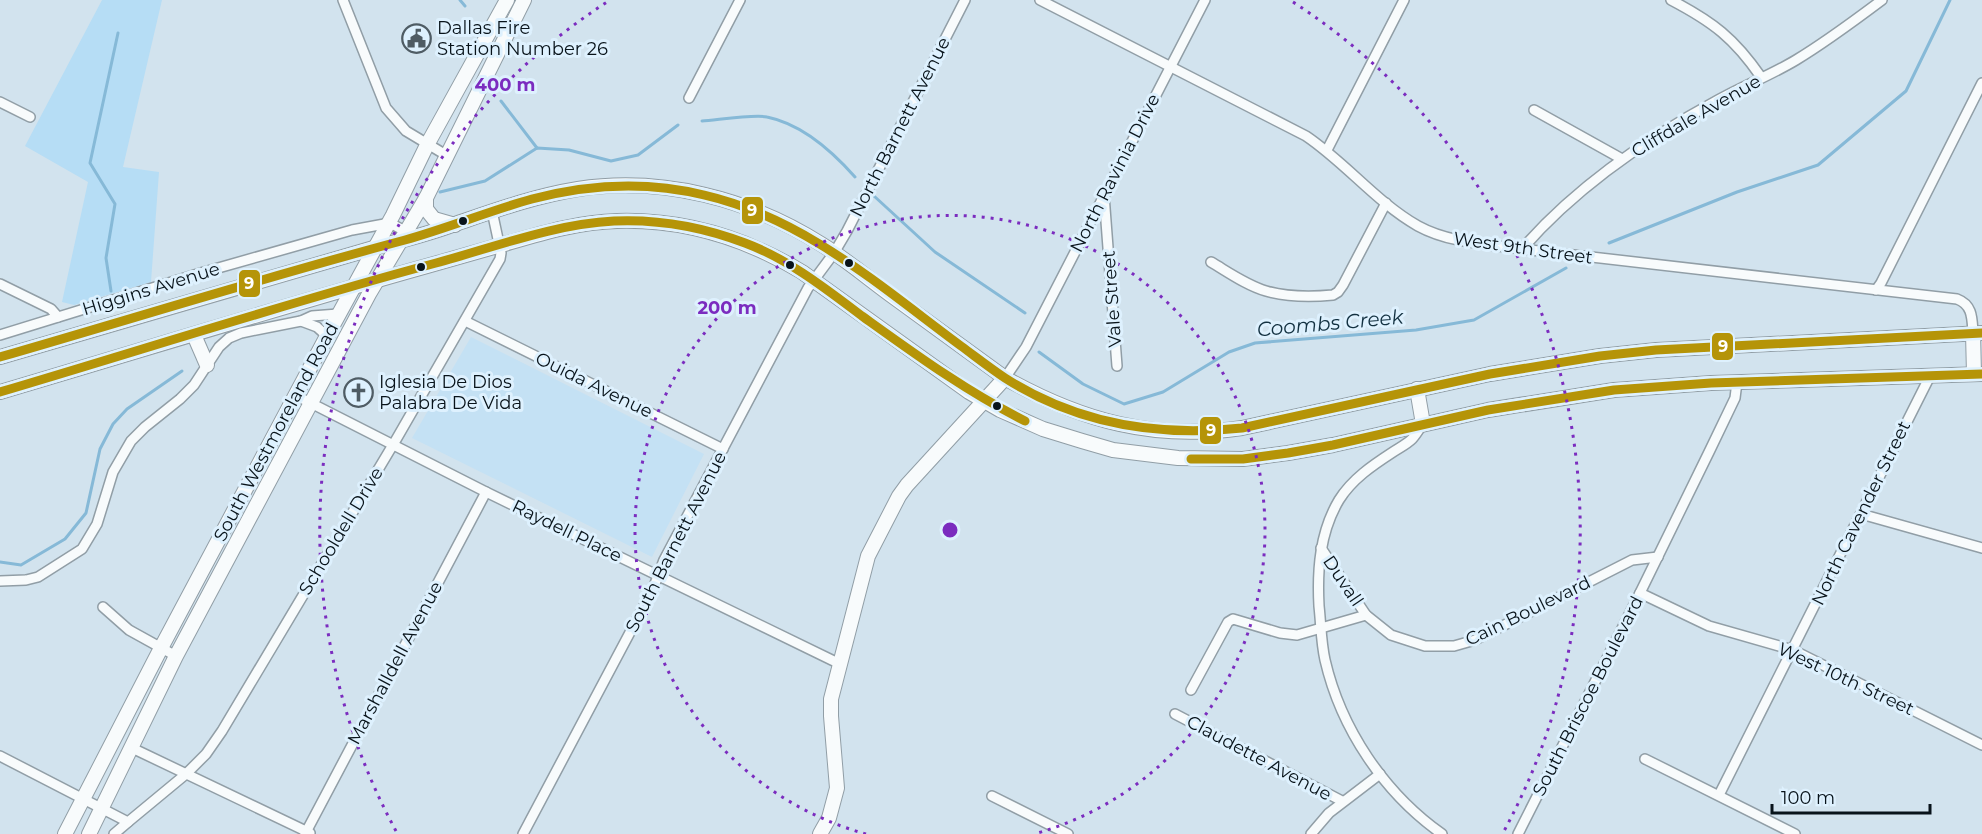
<svg xmlns="http://www.w3.org/2000/svg" width="1982" height="834" viewBox="0 0 1982 834" font-family="Montserrat,sans-serif">
  <style>
    .built { fill: #c4e1f4 }
    .green { fill: #b6ddf5 }
    .lines { fill: none; stroke-linecap: round; stroke-linejoin: round }
    .stream { stroke: #86b9d7; stroke-width: 3 }
    .street-casing { stroke: #919ea6; stroke-width: 12 }
    .secondary-casing { stroke: #919ea6; stroke-width: 16 }
    .street { stroke: #f8fbfc; stroke-width: 9 }
    .secondary { stroke: #f8fbfc; stroke-width: 14 }
    .bus-1-casing { stroke: #def1fe; stroke-width: 14 }
    .bus-1 { stroke: #b59408; stroke-width: 9 }
    .ring { fill: none; stroke: #7b2cbf; stroke-width: 3; stroke-dasharray: 3 6 }
    .bus-dot { fill: #08131a; stroke: #def1fe; stroke-width: 2 }
    .labels { text-anchor: middle; stroke-width: 6; stroke-linejoin: round; paint-order: stroke }
    .poi-label { font-size: 18px; fill: #08131a; stroke: #def1fe; text-anchor: start }
    .street-label { font-size: 18px; fill: #08131a; stroke: #def1fe }
    .water-label { font-size: 20px; font-style: italic; fill: #133141; stroke: #def1fe }
    .centre { fill: #7b2cbf; stroke: #def1fe; stroke-width: 3 }
    .ring-label { font-size: 18px; text-anchor: middle; font-weight: bold; fill: #7b2cbf; stroke: #def1fe; stroke-width: 6; stroke-linejoin: round; paint-order: stroke }
    .line-badge { stroke: #def1fe; stroke-width: 2 }
    .badge-label { font-size: 16px; text-anchor: middle; font-weight: bold; fill: #fff }
  </style>
  <rect width="100%" height="100%" fill="#d2e3ee"/>
  <polygon class="built" points="471,337 704,454 652,557 412,438"/>
  <polygon class="green" points="102,0 162,0 123,167 159,172 151,282 74,305 62,302 88,182 25,146"/>
  <g class="lines">
    <g class="stream">
      <polyline points="460,0 465,6"/>
      <polyline points="501,101 537,148"/>
      <path d="M 702,121 C 717,120 755,114 767,117 C 802,124 832,151 855,177"/>
      <polyline points="440,192 485,181 537,148 569,150 611,161 638,155 678,125"/>
      <polyline points="874,196 935,252 1025,313"/>
      <polyline points="1609,243 1737,192 1818,165 1906,91 1950,0"/>
      <polyline points="111,291 106,258 115,204 90,163 118,33"/>
      <polyline points="1039,352 1083,384 1124,404 1163,392 1229,352 1255,343 1416,330 1474,320 1566,268"/>
      <polyline points="0,562 21,565 65,539 86,513 100,449 113,424 127,409 182,371"/>
    </g>
    <defs>
      <g id="street">
        <polyline points="343,0 386,108 406,131 446,155"/>
        <path d="M 1040,0 L 1306,136 C 1346,163 1376,202 1418,226 C 1449,243 1487,244 1522,249 L 1957,299 C 1973,305 1972,319 1973,333"/>
        <path d="M 1671,0 C 1713,22 1734,38 1761,77"/>
        <polyline points="689,98 740,0"/>
        <polyline points="0,102 30,117"/>
        <polyline points="1534,110 1622,159"/>
        <polyline points="1327,150 1404,0"/>
        <polyline points="1104,195 1117,366"/>
        <path d="M 1522,249 C 1576,187 1646,139 1718,100 C 1743,86 1771,75 1796,60 C 1826,42 1854,21 1882,0"/>
        <path d="M 1211,262 C 1228,272 1246,285 1266,291 C 1287,297 1311,297 1333,295 L 1338,292 L 1343,285 L 1386,203"/>
        <polyline points="0,284 51,309 58,317"/>
        <polyline points="1876,290 1881,283 1982,83"/>
        <polyline points="301,321 317,327 327,336"/>
        <polyline points="465,321 723,449"/>
        <polyline points="0,335 204,272 352,230 390,223 405,231"/>
        <polyline points="1005,378 1026,347 1205,0"/>
        <polyline points="295,395 486,492 840,664"/>
        <path d="M 1423,424 C 1419,429 1416,435 1412,439 C 1407,444 1399,448 1393,452 C 1373,465 1352,479 1339,500 C 1320,532 1317,569 1319,606 C 1321,624 1321,642 1325,660 C 1341,729 1384,793 1442,834"/>
        <polyline points="1861,514 1982,548"/>
        <polyline points="1321,548 1366,615 1391,635 1425,646 1454,646 1475,640 1632,560 1658,557"/>
        <polyline points="0,581 26,580 38,577 82,549 97,524 113,472 131,441 145,427 180,399 194,385 219,347 229,338 241,333 301,321 312,316 338,314"/>
        <polyline points="1640,593 1709,626 1793,650 1982,745"/>
        <polyline points="103,607 129,630 176,656"/>
        <polyline points="1191,690 1228,622 1233,619 1280,633 1297,635 1366,615"/>
        <polyline points="1175,714 1342,801"/>
        <polyline points="132,748 310,833"/>
        <polyline points="0,756 128,822 186,774 206,754 222,731 397,438 500,259 501,253 492,211"/>
        <polyline points="1645,759 1795,834"/>
        <polyline points="1719,795 1930,376"/>
        <polyline points="992,796 1068,834"/>
        <polyline points="114,834 128,822"/>
        <polyline points="305,834 486,492"/>
        <polyline points="523,834 653,589 664,560 808,288 834,253 847,231 965,0"/>
        <polyline points="1311,834 1329,813 1380,774"/>
        <polyline points="1518,834 1640,593 1710,450 1735,398 1737,382"/>
      </g>
      <g id="secondary">
        <polyline points="426,198 426,209 434,219 455,225"/>
        <polyline points="1973,333 1974,374"/>
        <polyline points="194,335 207,365"/>
        <path d="M 0,357 L 377,247 C 403,240 429,234 455,224 C 496,210 535,196 578,189 C 662,176 750,199 821,244 C 847,260 870,280 895,298 C 931,324 968,351 1005,378 C 1082,421 1154,441 1242,428 L 1490,374 L 1600,356 L 1656,350 L 1982,333"/>
        <polyline points="1417,389 1423,424"/>
        <path d="M 0,392 C 142,350 284,306 427,266 C 452,259 477,252 501,245 C 539,234 577,222 617,221 C 683,219 745,238 802,272 L 969,392 L 1000,410 L 1043,429 L 1082,441 L 1113,450 L 1178,458 L 1243,459 L 1288,453 L 1333,445 L 1488,410 L 1614,390 L 1711,383 L 1982,374"/>
        <polyline points="65,834 161,648 327,336 393,215 427,145 507,0"/>
        <polyline points="89,834 176,656 369,294 426,198 524,0"/>
        <polyline points="820,834 829,818 837,788 831,716 831,699 868,556 899,496 907,485 1005,378"/>
      </g>
    </defs>
    <use href="#street" class="street-casing"/>
    <use href="#secondary" class="secondary-casing"/>
    <use href="#street" class="street"/>
    <use href="#secondary" class="secondary"/>
    <defs>
      <g id="bus-1">
        <path d="M 0,357 C 135,318 269,276 405,240 C 448,228 489,211 532,199 C 589,184 647,181 704,195 C 804,218 881,287 961,346 C 976,357 990,368 1005,378 C 1077,424 1158,437 1242,428 L 1490,374 L 1600,356 L 1656,350 L 1982,333"/>
        <path d="M 0,392 C 145,349 290,302 436,263 C 495,247 554,224 614,221 C 659,219 703,227 745,243 C 788,259 825,288 862,316 C 915,354 967,392 1025,421"/>
        <polyline points="1191,459 1243,459 1288,453 1333,445 1488,410 1614,390 1711,383 1982,374"/>
      </g>
    </defs>
    <use href="#bus-1" class="bus-1-casing"/>
    <use href="#bus-1" class="bus-1"/>
  </g>
  <g class="ring">
    <path d="M866 834A315 315 0 1 1 1034 834"/>
    <path d="M396 831A630 630 0 0 1 607 2M1293 2A630 630 0 0 1 1504 831"/>
  </g>
  <defs>
    <symbol id="civic-ring" viewBox="-11 -11 22 22"><circle r="9.5" fill="#def1fe" stroke="#4f5c64" stroke-width="1.5"/><path d="M-.6-6.5H3V-4.5H.6V-3L4-1V1h2V6H-6V1h2V-1L-.6-3ZM-1.2 2.5V6h2.4V2.5Z" fill="#4f5c64"/></symbol>
    <symbol id="church-ring" viewBox="-11 -11 22 22"><circle r="9.5" fill="#def1fe" stroke="#4f5c64" stroke-width="1.5"/><path d="M-1.2-6h2.4v3.5h3.3v2.4h-3.3V6h-2.4V-.1h-3.3v-2.4h3.3Z" fill="#4f5c64"/></symbol>
  </defs>
  <g fill-rule="evenodd">
    <use href="#civic-ring" x="400" y="22" width="33" height="33"/>
    <use href="#church-ring" x="342" y="376" width="33" height="33"/>
  </g>
  <g class="bus-dot">
    <circle cx="463" cy="221" r="5"/>
    <circle cx="849" cy="263" r="5"/>
    <circle cx="790" cy="265" r="5"/>
    <circle cx="421" cy="267" r="5"/>
    <circle cx="997" cy="406" r="5"/>
  </g>
  <g class="labels">
    <g class="poi-label">
      <text x="437" y="34">Dallas Fire<tspan x="437" dy="21">Station Number 26</tspan></text>
      <text x="379" y="388">Iglesia De Dios<tspan x="379" dy="21">Palabra De Vida</tspan></text>
    </g>
    <g class="street-label">
      <text transform="translate(1696 116) rotate(-30)" y="6">Cliffdale Avenue</text>
      <text transform="translate(900 127) rotate(-63)" y="6">North Barnett Avenue</text>
      <text transform="translate(1115 173) rotate(-63)" y="6">North Ravinia Drive</text>
      <text transform="translate(1523 248) rotate(8)" y="6">West 9th Street</text>
      <text transform="translate(151 289) rotate(-17)" y="6">Higgins Avenue</text>
      <text transform="translate(1112 299) rotate(-94)" y="6">Vale Street</text>
      <text transform="translate(594 385) rotate(26)" y="6">Ouida Avenue</text>
      <text transform="translate(276 432) rotate(-62)" y="6">South Westmoreland Road</text>
      <text transform="translate(1861 513) rotate(-64)" y="6">North Cavender Street</text>
      <text transform="translate(341 531) rotate(-59)" y="6">Schooldell Drive</text>
      <text transform="translate(567 531) rotate(26)" y="6">Raydell Place</text>
      <text transform="translate(676 542) rotate(-63)" y="6">South Barnett Avenue</text>
      <text transform="translate(1343 581) rotate(56)" y="6">Duvall</text>
      <text transform="translate(1528 611) rotate(-26)" y="6">Cain Boulevard</text>
      <text transform="translate(395 663) rotate(-62)" y="6">Marshalldell Avenue</text>
      <text transform="translate(1846 679) rotate(25)" y="6">West 10th Street</text>
      <text transform="translate(1588 696) rotate(-63)" y="6">South Briscoe Boulevard</text>
      <text transform="translate(1259 758) rotate(28)" y="6">Claudette Avenue</text>
    </g>
    <g class="water-label">
      <text transform="translate(1330 323) rotate(-5)" y="7">Coombs Creek</text>
    </g>
  </g>
  <circle cx="950" cy="530" r="9" class="centre"/>
  <g class="ring-label">
    <text x="505" y="91">400 m</text>
    <text x="727" y="314">200 m</text>
  </g>
  <g class="line-badge">
    <rect x="741" y="196" width="23" height="29" rx="6" fill="#b59408"/>
    <rect x="238" y="269" width="23" height="29" rx="6" fill="#b59408"/>
    <rect x="1711" y="332" width="23" height="29" rx="6" fill="#b59408"/>
    <rect x="1199" y="416" width="23" height="29" rx="6" fill="#b59408"/>
  </g>
  <g class="badge-label">
    <text x="752" y="216">9</text>
    <text x="249" y="289">9</text>
    <text x="1723" y="352">9</text>
    <text x="1211" y="436">9</text>
  </g>
  <path d="M1772 804v9h158v-9" fill="none" stroke="#08131a" stroke-width="3"/>
  <text x="1781" y="804" font-size="18" fill="#08131a" stroke="#def1fe" stroke-width="4.5" paint-order="stroke">100 m</text>
</svg>
